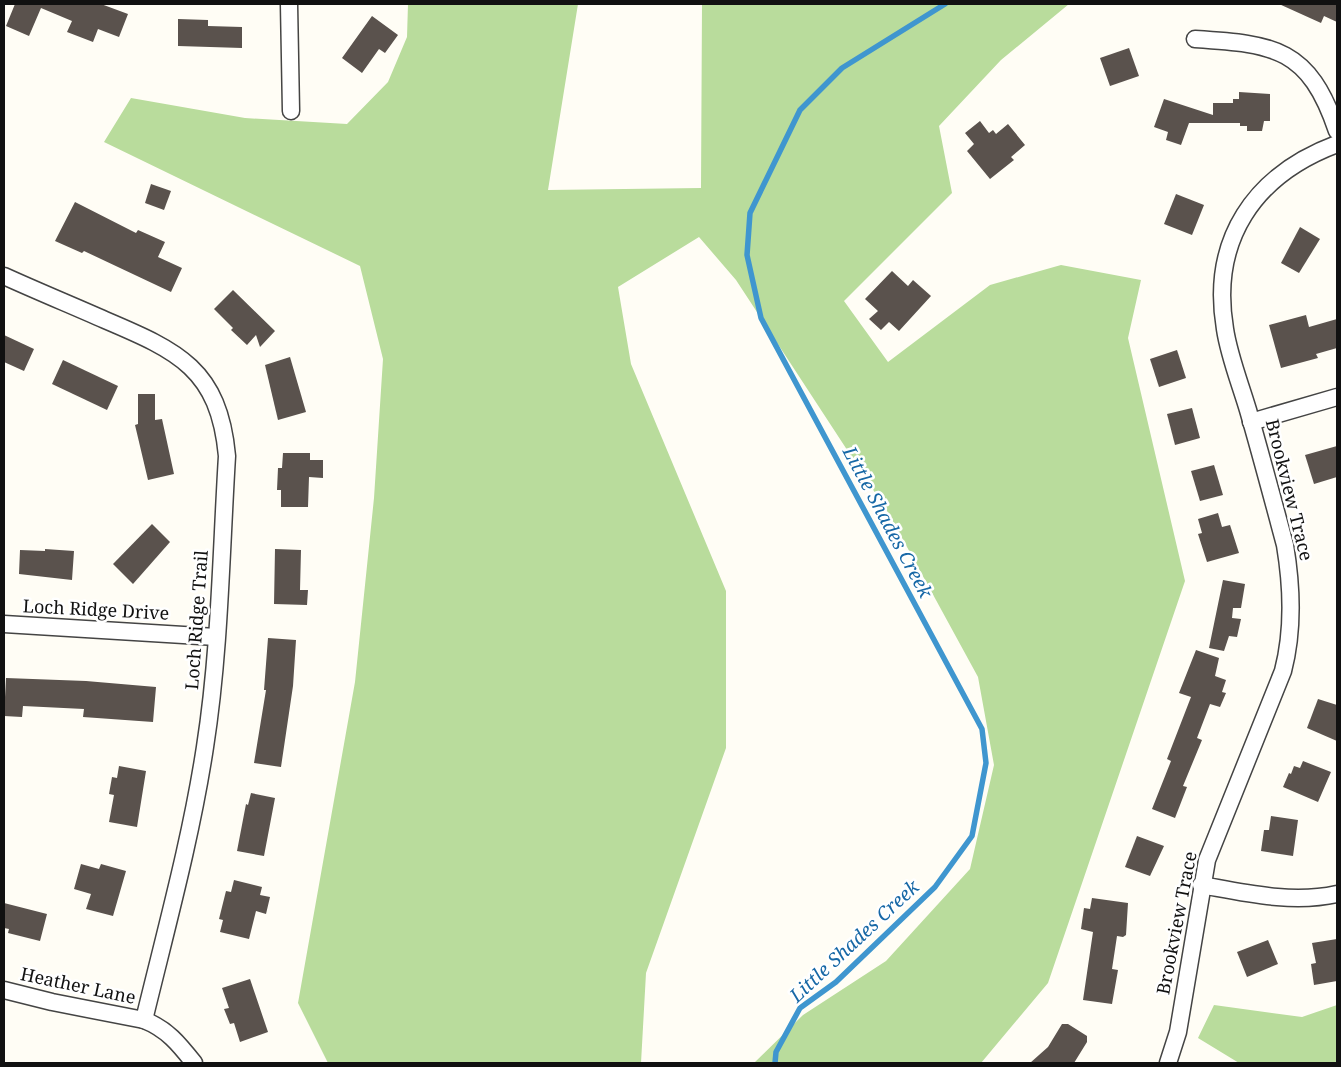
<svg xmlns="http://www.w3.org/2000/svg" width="1341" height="1067" viewBox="0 0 1341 1067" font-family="'Noto Serif',serif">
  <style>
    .forest { fill: #b9dc9c }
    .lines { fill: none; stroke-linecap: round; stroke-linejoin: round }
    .stream { stroke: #3f96cf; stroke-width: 5.5 }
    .building { fill: #5a524d }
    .street-casing { stroke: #444; stroke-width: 19 }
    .street { stroke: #fff; stroke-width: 16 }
    .labels { text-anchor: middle; stroke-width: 5; stroke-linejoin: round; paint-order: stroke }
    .street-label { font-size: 18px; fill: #111; stroke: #fff }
    .water-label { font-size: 19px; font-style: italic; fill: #1768a6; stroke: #fff }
  </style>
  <rect width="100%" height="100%" fill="#fffdf5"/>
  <g class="forest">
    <polygon points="408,4 578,4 548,190 701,188 702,4 1069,4 1001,60 939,126 952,193 844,301 888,362 990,285 1061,265 1141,280 1128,338 1185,581 1048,983 981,1063 754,1063 803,1015 886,961 970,869 994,765 978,677 889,514 736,280 699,237 618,287 631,364 726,591 726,748 646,973 641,1063 328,1063 298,1003 355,682 374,498 383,359 360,266 104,142 131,98 245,118 347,124 388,82 407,37"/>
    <polygon points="1214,1005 1302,1017 1337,1005 1337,1063 1239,1063 1198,1038"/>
  </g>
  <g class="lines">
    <polyline class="stream" points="775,1063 776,1052 800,1008 836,982 935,887 972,836 986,763 982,729 761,318 747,255 750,213 800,110 842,68 945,4"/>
  </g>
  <g class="building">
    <polygon points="15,4 101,4 128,14 119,37 98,29 93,42 67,32 72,21 41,8 29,36 6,26"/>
    <polygon points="1279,4 1337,4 1337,22 1324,16 1321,23"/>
    <polygon points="372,16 398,35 385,53 379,49 362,73 342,58"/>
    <polygon points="178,19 208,20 208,26 242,27 242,48 178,46"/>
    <polygon points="1129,48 1139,76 1110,86 1100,58"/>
    <polygon points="1239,92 1270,94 1270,121 1264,121 1262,131 1247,131 1247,126 1240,126 1240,123 1189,123 1181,145 1166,140 1168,132 1154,127 1164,99 1213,115 1213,103 1233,103 1233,99 1239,99"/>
    <polygon points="980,121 989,133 993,130 996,134 1008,124 1025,145 1011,157 1014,160 990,179 967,151 974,144 965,133"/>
    <polygon points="151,184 171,191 164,210 145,203"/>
    <polygon points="1176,194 1204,205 1192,235 1164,224"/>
    <polygon points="75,202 136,233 138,230 165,242 158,257 182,268 171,292 84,251 82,253 55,241"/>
    <polygon points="1300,227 1320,239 1299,273 1281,263"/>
    <polygon points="892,271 908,286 913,280 931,296 899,331 889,322 881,330 869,319 878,311 865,299"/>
    <polygon points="233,290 275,331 260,347 256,335 247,345 231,330 233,328 214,309"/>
    <polygon points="1306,315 1309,327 1337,319 1337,348 1316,354 1318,358 1281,368 1269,325"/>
    <polygon points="4,335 34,349 24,371 4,362"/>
    <polygon points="1177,350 1186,378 1159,387 1150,359"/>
    <polygon points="290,357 306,412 278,420 265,365"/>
    <polygon points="63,360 118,386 107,410 52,384"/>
    <polygon points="138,394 155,394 155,420 162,419 174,474 148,480 135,425 138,424"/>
    <polygon points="1192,408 1200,438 1175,445 1167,414"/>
    <polygon points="1337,446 1337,477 1314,484 1305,455"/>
    <polygon points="283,453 310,453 310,460 323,460 323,478 309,477 308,507 281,507 281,490 277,490 278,468 282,468"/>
    <polygon points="1214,465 1223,495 1200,501 1191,471"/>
    <polygon points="1218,513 1222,527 1230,525 1239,553 1207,562 1198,534 1202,533 1198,519"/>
    <polygon points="152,524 170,542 133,584 113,564"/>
    <polygon points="45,549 74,551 72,580 19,574 20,550 45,551"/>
    <polygon points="275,549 301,550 300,590 308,590 307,605 274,604"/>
    <polygon points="1223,580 1245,584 1241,608 1233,608 1232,618 1241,619 1237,637 1229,636 1224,651 1209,648"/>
    <polygon points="268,638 296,640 293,686 281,767 254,763 266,690 264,690"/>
    <polygon points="1196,650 1219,658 1215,676 1226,680 1222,692 1226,693 1220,707 1210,704 1197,738 1202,740 1183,786 1187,787 1175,818 1152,809 1171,761 1167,759 1191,697 1179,693"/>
    <polygon points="6,678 86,681 156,687 153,722 83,717 84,709 23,706 22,717 4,716"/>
    <polygon points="1318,699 1337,705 1337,741 1307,728"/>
    <polygon points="1303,761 1331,772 1318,802 1283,787 1289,773 1291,774 1294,766 1300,768"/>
    <polygon points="119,766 146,771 137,827 109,822 114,795 109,794 112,777 117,778"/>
    <polygon points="251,793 275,798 264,856 237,851 246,804 248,805"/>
    <polygon points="1271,816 1298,820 1293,856 1261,851 1264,830 1269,830"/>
    <polygon points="1137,836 1164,846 1150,876 1125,867"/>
    <polygon points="81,864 99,869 101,864 126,871 113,916 86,909 91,894 74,889"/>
    <polygon points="234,880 262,887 260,895 270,897 266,914 256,911 249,939 220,932 223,920 219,919 226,891 231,892"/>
    <polygon points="1092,898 1128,903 1126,935 1123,937 1117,936 1112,969 1118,970 1112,1004 1083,1000 1093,932 1081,929 1084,908 1090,909"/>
    <polygon points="4,903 47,914 40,941 8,933 9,929 4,928"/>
    <polygon points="1337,939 1337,981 1314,985 1311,964 1316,963 1312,943"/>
    <polygon points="1268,940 1278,964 1247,977 1237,952"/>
    <polygon points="250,979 268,1032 240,1042 234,1023 230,1024 224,1009 229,1008 222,988"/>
    <polygon points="1062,1024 1068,1024 1087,1036 1087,1042 1074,1063 1030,1063 1048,1047"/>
  </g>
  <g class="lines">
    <defs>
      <g id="street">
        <polyline points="289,4 291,111"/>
        <path d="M 1195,39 C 1275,44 1309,48 1337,131"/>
        <path d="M 4,276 C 37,291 71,305 105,320 C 178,351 219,369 227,456 C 221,553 220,651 205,747 C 191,839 166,929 144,1020"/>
        <polyline points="1251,422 1337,397"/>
        <polyline points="4,624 216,637"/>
        <path d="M 1201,885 C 1246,893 1292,904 1337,894"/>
        <path d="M 4,990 L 52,1002 L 144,1020 C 167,1029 179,1044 194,1063"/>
        <path d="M 1168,1063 L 1178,1032 L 1207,860 L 1283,671 C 1294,629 1292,587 1285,545 C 1273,500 1261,455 1248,410 C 1240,383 1229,356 1225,329 C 1210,240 1254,175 1337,144"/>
      </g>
    </defs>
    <use href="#street" class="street-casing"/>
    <use href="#street" class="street"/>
  </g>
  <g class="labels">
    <g class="street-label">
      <text transform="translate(1289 490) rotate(76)" y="6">Brookview Trace</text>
      <text transform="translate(96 610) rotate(3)" y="6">Loch Ridge Drive</text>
      <text transform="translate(197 620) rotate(-86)" y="6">Loch Ridge Trail</text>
      <text transform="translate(1177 923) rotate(-79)" y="6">Brookview Trace</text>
      <text transform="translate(78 986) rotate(12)" y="6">Heather Lane</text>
    </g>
    <g class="water-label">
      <text transform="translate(888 522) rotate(62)" y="7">Little Shades Creek</text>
      <text transform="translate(854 941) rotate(-43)" y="7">Little Shades Creek</text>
    </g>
  </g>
  <rect width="1341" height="1067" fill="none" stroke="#111111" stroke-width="10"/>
</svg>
